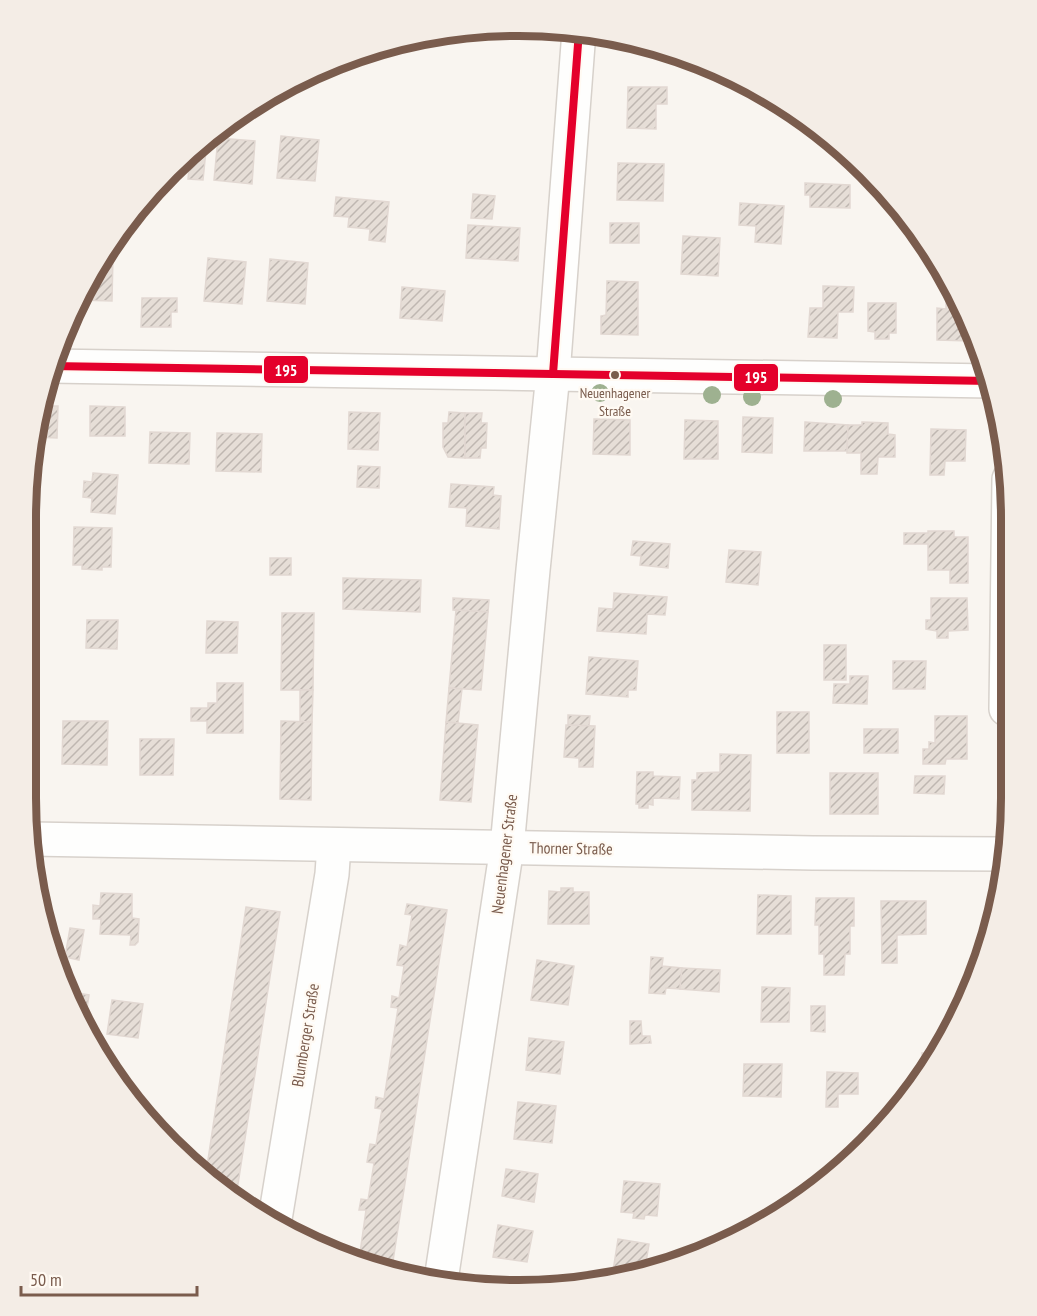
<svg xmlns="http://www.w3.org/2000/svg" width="1037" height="1316" viewBox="0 0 1037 1316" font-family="'PT Sans Narrow',sans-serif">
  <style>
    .building { fill: url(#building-hatch); stroke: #e2d8d2; stroke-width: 1.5 }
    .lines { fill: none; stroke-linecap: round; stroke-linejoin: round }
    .minor-casing { stroke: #d7d1cb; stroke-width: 36 }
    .minor { stroke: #fefefd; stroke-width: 33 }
    .bus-1-casing { stroke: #fffaf3; stroke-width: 12 }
    .bus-1 { stroke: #e4002b; stroke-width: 8 }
    .tree { fill: #9eb190 }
    .bus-dot { fill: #7a5c4d; stroke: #fffaf3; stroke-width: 2 }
    .labels { text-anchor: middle; stroke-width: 4.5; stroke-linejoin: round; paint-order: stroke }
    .bus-label { font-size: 14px; fill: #7a5c4d; stroke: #fffaf3 }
    .street-label { font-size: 16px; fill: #7a5c4d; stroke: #fffaf3 }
    .rim { fill: none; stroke: #7a5c4d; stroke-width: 8 }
    .line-badge { stroke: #fffaf3; stroke-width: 2 }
    .badge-label { font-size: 16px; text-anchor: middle; font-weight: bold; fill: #fff }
  </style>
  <defs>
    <pattern id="building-hatch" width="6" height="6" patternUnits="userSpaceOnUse" patternTransform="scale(1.5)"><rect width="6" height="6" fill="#e6ded7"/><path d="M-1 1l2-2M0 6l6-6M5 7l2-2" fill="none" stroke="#bfb7b1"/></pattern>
  </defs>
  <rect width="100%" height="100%" fill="#f9f5f0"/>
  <g class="building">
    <polygon points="649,43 671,52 649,52"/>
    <polygon points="628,87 667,87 667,104 656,104 656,129 627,128"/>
    <polygon points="799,115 811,123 798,122"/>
    <polygon points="281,136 319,140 315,181 277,178"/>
    <polygon points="218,138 255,141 252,184 214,180"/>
    <polygon points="202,149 206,150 203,180 188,179 190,159"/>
    <polygon points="618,163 664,164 663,201 617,200"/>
    <polygon points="805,183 850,185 850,208 810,207 810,195 805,195"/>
    <polygon points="473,194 495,196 492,219 471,218"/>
    <polygon points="336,197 389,202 385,242 369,240 370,229 348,227 349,217 334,216"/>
    <polygon points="740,203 784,206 781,244 755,242 756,226 739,225"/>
    <rect x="610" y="223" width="29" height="20"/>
    <polygon points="468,225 520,228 518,261 466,258"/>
    <polygon points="683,236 720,238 718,276 681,274"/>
    <polygon points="103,255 113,255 112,301 79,300 92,272"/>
    <polygon points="208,258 246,262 242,304 204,301"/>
    <polygon points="270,259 308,263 305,304 267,301"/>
    <polygon points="946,279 949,279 970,332 970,341 937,340 937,308 946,309"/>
    <polygon points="607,281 638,282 638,335 601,334 601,316 606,315"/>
    <polygon points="823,286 854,287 853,312 838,312 837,338 808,337 810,308 823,308"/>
    <polygon points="402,287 445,291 442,321 400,318"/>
    <polygon points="142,298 177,298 177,312 171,312 171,327 141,327"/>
    <polygon points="868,303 896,303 896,333 889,333 889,339 875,339 875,332 868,331"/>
    <polygon points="43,406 58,406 57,438 36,437"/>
    <polygon points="90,406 125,407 125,436 90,436"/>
    <polygon points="349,412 380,413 378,450 348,449"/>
    <polygon points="449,412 465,413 465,458 448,457 443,447 443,423 448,423"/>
    <polygon points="465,413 482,413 481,423 487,423 486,448 481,448 480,458 465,458"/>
    <polygon points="743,417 773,418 772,453 742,452"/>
    <polygon points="594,419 630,420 630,455 593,454"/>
    <polygon points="685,420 718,421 718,459 684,459"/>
    <polygon points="805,422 848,425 847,451 804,451"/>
    <polygon points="862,422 888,423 888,434 895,435 895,457 878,457 877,474 861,474 861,453 847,453 848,425 862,425"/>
    <polygon points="931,429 966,430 965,461 945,461 944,475 930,475"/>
    <polygon points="150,432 190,433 189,464 149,463"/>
    <polygon points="217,433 262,434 261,472 216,471"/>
    <polygon points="358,466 380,467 379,488 357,487"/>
    <polygon points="30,468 30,508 26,507 27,487"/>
    <polygon points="93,473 118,475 115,514 91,512 92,498 83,497 84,481 92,482"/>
    <polygon points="451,484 494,487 493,495 501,496 499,529 466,526 467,508 449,507"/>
    <polygon points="74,527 112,528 111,567 102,567 102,570 82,569 82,565 73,565"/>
    <polygon points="928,531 954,531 954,537 968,537 968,583 950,583 950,570 928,570 928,544 904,544 904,533 928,533"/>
    <polygon points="633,541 670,544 668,568 640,565 641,556 631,555"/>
    <polygon points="729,550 761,552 758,585 726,582"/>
    <rect x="270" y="558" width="21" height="17"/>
    <polygon points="343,578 421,580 420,612 343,609"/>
    <polygon points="614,593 667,597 665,615 647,614 646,634 597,631 599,608 613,609"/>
    <polygon points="453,598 489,600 488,612 453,610"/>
    <polygon points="931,598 967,598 968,630 948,631 948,638 937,638 937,631 926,629 926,620 931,620"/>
    <polygon points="456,610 488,612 481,690 449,688"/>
    <polygon points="282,613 314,613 313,690 281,690"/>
    <polygon points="87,620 118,620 117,649 86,648"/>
    <polygon points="207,621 238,622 237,653 206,653"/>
    <rect x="824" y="645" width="22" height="35"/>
    <polygon points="589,657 638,661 636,690 628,690 628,697 586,694"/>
    <polygon points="893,661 926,661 925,689 893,689"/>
    <polygon points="850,676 868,676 867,704 833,703 834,684 850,684"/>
    <polygon points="217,683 243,683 243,733 207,733 207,721 191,721 191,708 208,708 208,703 217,703"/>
    <polygon points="449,688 462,689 458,723 446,722"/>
    <polygon points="300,690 313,690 312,722 300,722"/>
    <rect x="777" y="712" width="32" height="41"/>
    <polygon points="568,715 590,716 589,726 568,725"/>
    <polygon points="935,716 967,716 967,759 946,759 945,764 923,764 923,749 929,749 929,742 935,743"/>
    <polygon points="63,721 108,721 107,765 62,764"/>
    <polygon points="281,721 312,722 311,800 280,799"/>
    <polygon points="446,722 478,725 471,802 440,800"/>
    <polygon points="566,725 595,726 593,767 579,767 579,758 564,757"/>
    <rect x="864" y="729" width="34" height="24"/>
    <polygon points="140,739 174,739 173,775 140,775"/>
    <polygon points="720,754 751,755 750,811 692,810 692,780 697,780 697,773 720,772"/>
    <polygon points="637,772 653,772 653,776 680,777 679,799 653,798 653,805 648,804 648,808 639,808 639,804 636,804"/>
    <rect x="830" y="773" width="48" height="41"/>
    <polygon points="915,776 945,776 944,794 914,793"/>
    <polygon points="561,888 573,888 573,892 589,892 589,924 548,924 549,891 561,892"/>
    <polygon points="101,893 132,894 132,918 139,919 138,942 135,945 130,945 131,935 100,934 101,919 93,919 93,905 100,906"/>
    <polygon points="758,895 791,896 791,934 757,934"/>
    <polygon points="816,898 854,898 854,926 850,926 850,954 845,954 844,975 824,975 824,954 819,954 819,925 815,925"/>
    <polygon points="881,901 926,901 926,934 897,935 897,963 882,963"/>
    <polygon points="407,904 447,910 391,1274 359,1260 366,1210 359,1210 361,1199 368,1200 374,1163 367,1162 370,1144 376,1145 382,1109 375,1108 376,1097 384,1099 398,1008 391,1007 392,996 399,998 404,966 397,965 400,945 407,947 412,915 405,914"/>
    <polygon points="246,907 280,912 236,1197 206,1173"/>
    <polygon points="70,928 84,930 79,960 65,957"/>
    <polygon points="651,957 663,958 662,966 682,968 680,989 666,988 665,994 649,993"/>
    <polygon points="537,960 574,966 568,1005 531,1000"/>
    <polygon points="682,968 720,970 719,992 680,989"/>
    <polygon points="762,987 790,988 789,1022 761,1022"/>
    <polygon points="70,992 89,995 85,1023 83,1022"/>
    <polygon points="112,1000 143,1004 138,1038 107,1034"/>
    <polygon points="811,1006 825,1006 825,1032 811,1031"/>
    <polygon points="630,1021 641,1021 642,1036 650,1036 651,1043 630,1044"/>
    <polygon points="529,1038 564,1042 560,1074 526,1070"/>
    <polygon points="922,1053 936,1053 923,1075"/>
    <polygon points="744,1064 782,1064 781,1097 743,1096"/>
    <polygon points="827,1072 858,1073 858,1094 838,1094 838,1107 826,1107"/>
    <polygon points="518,1102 556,1106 552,1143 514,1139"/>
    <polygon points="506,1169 538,1174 534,1202 502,1196"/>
    <polygon points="624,1181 660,1184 657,1216 645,1215 644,1219 633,1218 634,1213 621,1212"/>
    <polygon points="498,1225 533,1231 527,1262 493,1257"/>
    <polygon points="618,1239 649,1244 644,1274 613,1271"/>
    <polygon points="489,1279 523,1284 523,1290 488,1287"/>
  </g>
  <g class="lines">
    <defs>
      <g id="minor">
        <polyline points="50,366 991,381"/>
        <polyline points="1006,709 1009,479"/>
        <polyline points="31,839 813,853 1003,854"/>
        <polyline points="274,1225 332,874 334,845"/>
        <polyline points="441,1280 507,847 533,570 553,374 579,31"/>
      </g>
    </defs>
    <use href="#minor" class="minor-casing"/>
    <use href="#minor" class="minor"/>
    <defs>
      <g id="bus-1">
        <polyline points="51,366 991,381"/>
        <polyline points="553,374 579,31"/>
      </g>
    </defs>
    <use href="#bus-1" class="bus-1-casing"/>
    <use href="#bus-1" class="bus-1"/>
  </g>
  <g class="tree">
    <circle cx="600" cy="393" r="9"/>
    <circle cx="712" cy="395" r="9"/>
    <circle cx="752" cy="397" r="9"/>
    <circle cx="833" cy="399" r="9"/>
  </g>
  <circle class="bus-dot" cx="615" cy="375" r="5"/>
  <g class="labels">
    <g class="bus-label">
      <text x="615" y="398">Neuenhagener<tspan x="615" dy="18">Straße</tspan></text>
    </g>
    <g class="street-label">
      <text transform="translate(571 848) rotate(1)" y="6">Thorner Straße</text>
      <text transform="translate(504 854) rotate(-83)" y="6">Neuenhagener Straße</text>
      <text transform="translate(305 1035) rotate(-81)" y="6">Blumberger Straße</text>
    </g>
  </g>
  <path d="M0 0H1037V1316H0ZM518 36H519A482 482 0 0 1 1001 518V798A482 482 0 0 1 519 1280H518A482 482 0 0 1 36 798V518A482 482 0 0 1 518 36Z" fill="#f4ede6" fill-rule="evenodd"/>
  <path class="rim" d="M518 36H519A482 482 0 0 1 1001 518V798A482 482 0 0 1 519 1280H518A482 482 0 0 1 36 798V518A482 482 0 0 1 518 36Z"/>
  <g class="line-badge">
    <rect x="263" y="355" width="46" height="29" rx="6" fill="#e4002b"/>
    <rect x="733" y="363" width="46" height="29" rx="6" fill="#e4002b"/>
  </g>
  <g class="badge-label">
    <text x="286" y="376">195</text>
    <text x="756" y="383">195</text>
  </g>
  <path d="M21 1286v9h176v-9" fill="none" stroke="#7a5c4d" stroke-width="3"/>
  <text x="30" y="1286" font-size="18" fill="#7a5c4d" stroke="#fffaf3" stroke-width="4.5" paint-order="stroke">50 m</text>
</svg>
